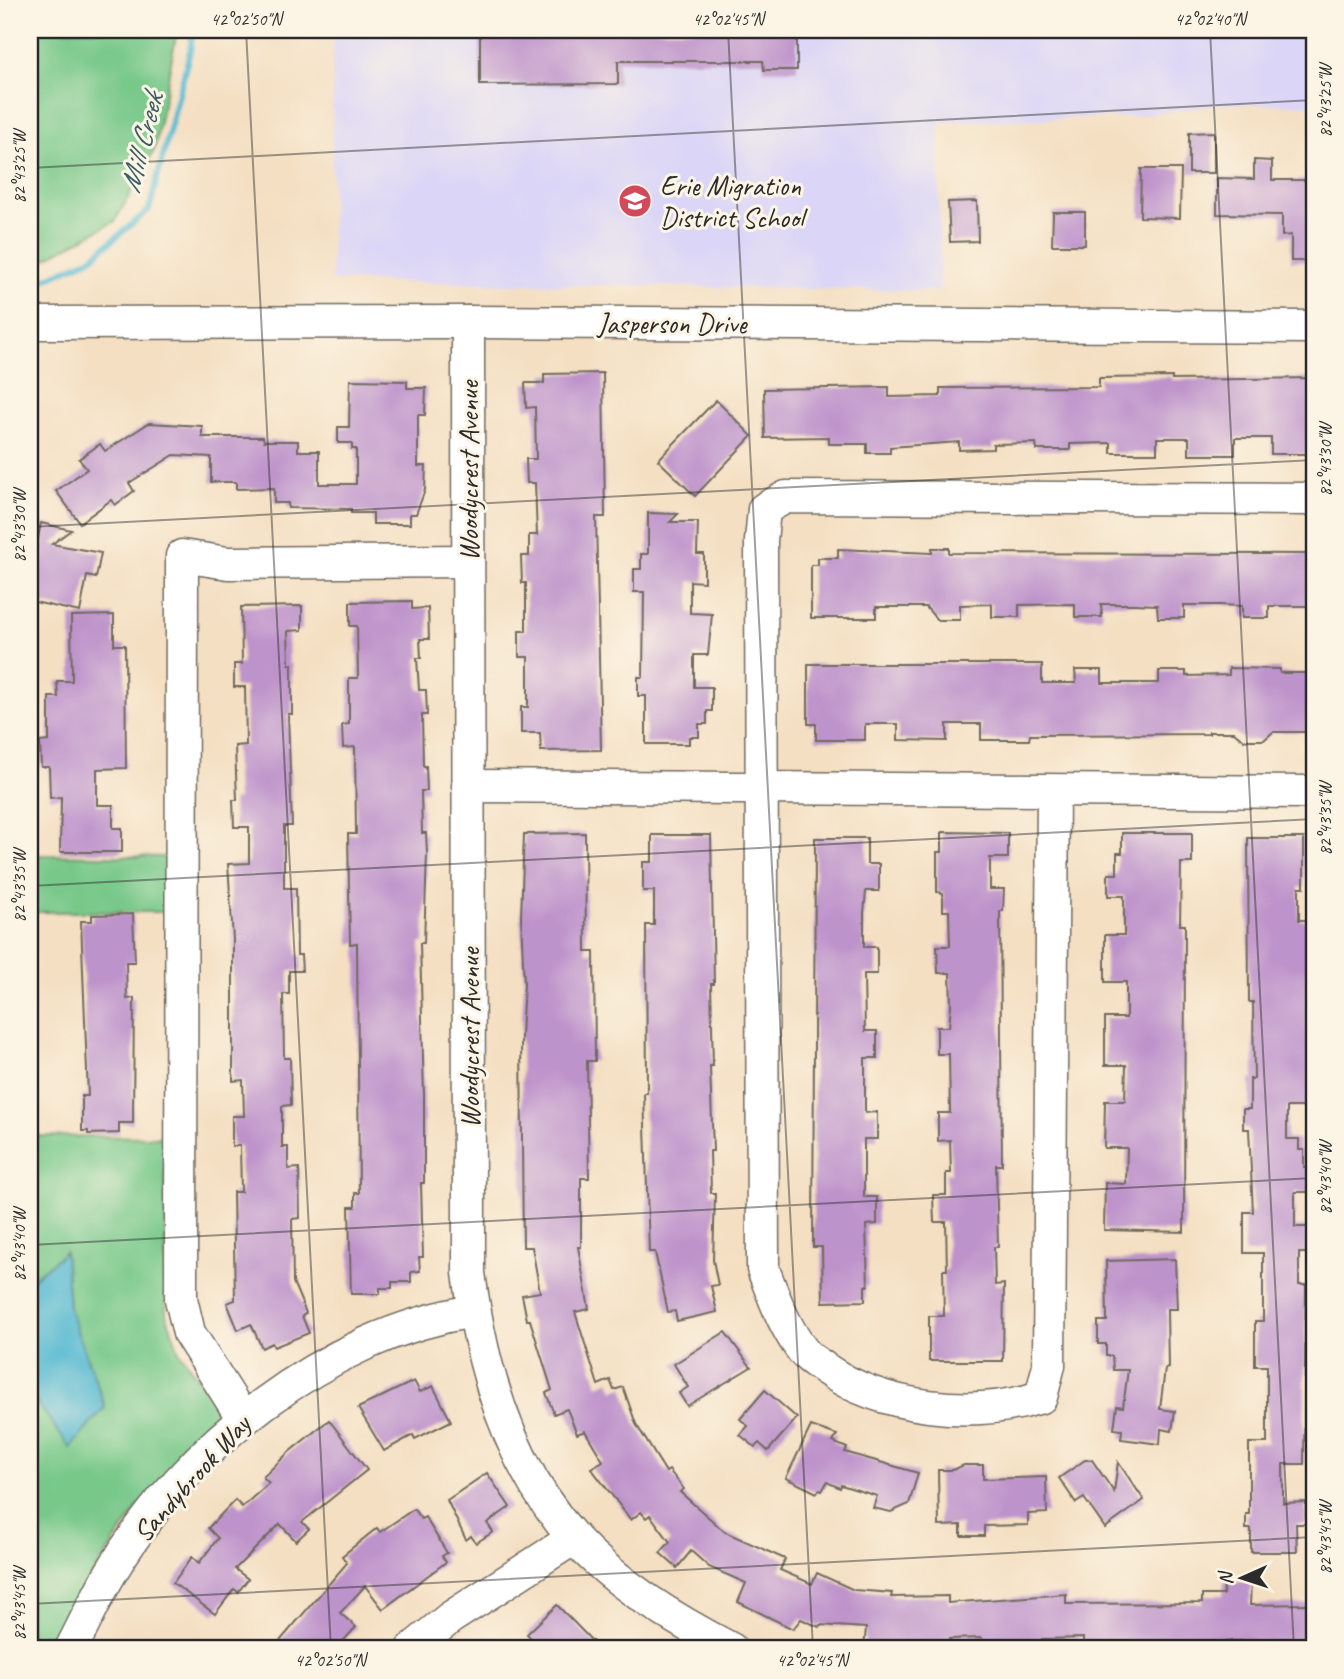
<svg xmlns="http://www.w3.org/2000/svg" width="1344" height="1679" viewBox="0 0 1344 1679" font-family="Caveat,sans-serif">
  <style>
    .built { fill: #dbd6f7 }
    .green { fill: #77c889; stroke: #517a5a; stroke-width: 2 }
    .water { fill: #54b9d2; stroke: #40727e; stroke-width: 2 }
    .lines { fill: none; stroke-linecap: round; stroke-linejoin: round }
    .stream { stroke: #54b9d2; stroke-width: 6 }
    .building { fill: #bd93cb }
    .minor-casing { stroke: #716a60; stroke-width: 35 }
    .minor { stroke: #fff; stroke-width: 32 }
    .ticks { fill: none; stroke: #2b2b2b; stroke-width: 2; stroke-opacity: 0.45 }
    .labels { text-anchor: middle; stroke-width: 6; stroke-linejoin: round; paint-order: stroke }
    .poi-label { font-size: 28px; fill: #2b2b2b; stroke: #fcf5e5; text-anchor: start }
    .street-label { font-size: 28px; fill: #2b2b2b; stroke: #fcf5e5 }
    .water-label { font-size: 30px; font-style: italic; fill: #395d65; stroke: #fcf5e5 }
    .neatline { fill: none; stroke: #2b2b2b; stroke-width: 2.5 }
    .ticks-label { font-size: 18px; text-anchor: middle; fill: #2b2b2b }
  </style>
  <rect width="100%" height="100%" fill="#fcf5e5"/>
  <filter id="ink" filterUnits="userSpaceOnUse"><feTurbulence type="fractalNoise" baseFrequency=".0143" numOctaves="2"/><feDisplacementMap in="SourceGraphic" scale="14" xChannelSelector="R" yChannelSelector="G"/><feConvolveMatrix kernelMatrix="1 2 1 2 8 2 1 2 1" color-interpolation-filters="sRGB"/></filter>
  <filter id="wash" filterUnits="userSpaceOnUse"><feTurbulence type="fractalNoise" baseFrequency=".00686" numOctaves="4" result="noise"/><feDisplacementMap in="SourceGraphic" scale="28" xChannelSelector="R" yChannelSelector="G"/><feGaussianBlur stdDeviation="1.57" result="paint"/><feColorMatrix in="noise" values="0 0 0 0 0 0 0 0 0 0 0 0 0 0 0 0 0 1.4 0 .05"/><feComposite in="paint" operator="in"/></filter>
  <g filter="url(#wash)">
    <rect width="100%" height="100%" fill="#f4dfc2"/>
    <polygon class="built" points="333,30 1314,30 1314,105 1227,104 1128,117 939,122 940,291 331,281"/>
    <g class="green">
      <polygon points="30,30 177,30 155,149 115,221 30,267"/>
      <polygon points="30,855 166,857 167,912 30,912"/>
      <polygon points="30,1136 165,1137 166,1314 179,1351 213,1401 216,1415 210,1431 139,1506 86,1584 53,1649 30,1649 30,1393 70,1447 105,1407 69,1309 65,1252 30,1281"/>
    </g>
    <polygon class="water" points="65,1252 69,1309 105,1407 70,1448 30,1393 30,1281"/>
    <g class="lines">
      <polyline class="stream" points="30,286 90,259 149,210 190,51 193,30"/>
    </g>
    <g id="blocks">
      <g class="building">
        <polygon points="480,30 797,30 797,70 764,70 763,61 618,61 618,84 480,85"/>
        <polygon points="1214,132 1214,173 1189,173 1189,133"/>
        <polygon points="1254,160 1272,161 1272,180 1314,180 1314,261 1291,261 1291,235 1282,236 1282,215 1217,214 1217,178 1254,179"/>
        <polygon points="1141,169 1181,169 1180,218 1140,217"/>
        <polygon points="977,201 978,241 950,242 948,202"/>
        <polygon points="1053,212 1085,212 1085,245 1052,245"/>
        <polygon points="603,373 605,517 596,517 601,750 541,751 540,733 521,733 521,707 528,707 528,657 519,657 519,631 526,631 526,583 522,583 521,556 529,556 529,535 537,535 535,483 527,483 526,459 536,459 535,407 526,408 525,383 544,383 544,374"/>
        <polygon points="1172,377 1172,380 1314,378 1314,454 1271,454 1271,438 1235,438 1235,455 1189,455 1189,438 1157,438 1157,453 1111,453 1111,443 1070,444 1070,450 1037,450 1036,443 993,444 993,449 959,450 959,442 890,447 890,453 867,453 867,444 829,444 829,437 765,438 764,389 889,387 889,397 940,396 940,388 1099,387 1099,378"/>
        <polygon points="350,380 407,381 407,388 426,388 425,415 418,415 418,466 426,466 425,490 416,514 410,514 410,524 373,524 373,513 351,513 351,509 288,508 288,503 274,503 274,488 236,489 236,482 211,482 211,457 174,455 129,483 134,491 115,505 111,500 80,523 56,491 87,469 79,459 100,444 105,451 149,423 202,426 202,437 263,437 264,441 298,441 298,451 319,451 319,484 356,484 356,449 352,449 352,443 338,443 338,427 349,427"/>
        <polygon points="716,400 752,436 695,496 658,460"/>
        <polygon points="648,513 678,514 670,522 698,522 697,554 704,554 704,582 690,581 690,613 712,614 708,655 694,655 694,687 712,687 712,711 707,711 707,724 699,724 699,737 689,737 689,744 646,744 646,696 638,696 638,677 643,677 644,592 634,592 634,569 641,569 641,554 648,554"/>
        <polygon points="41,523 71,530 52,544 101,553 96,578 87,576 80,612 30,601 30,578"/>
        <polygon points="932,548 949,548 949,553 1314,554 1314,606 1269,606 1269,618 1242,618 1242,606 1219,605 1184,605 1184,618 1158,618 1157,605 1135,604 1101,604 1102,617 1075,617 1075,604 1019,605 1019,617 992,617 992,604 960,605 960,620 937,620 926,607 876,607 876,618 811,618 811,565 818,565 818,558 838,558 838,549 932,553"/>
        <polygon points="412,601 412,609 428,608 429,639 420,639 421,658 417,658 419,690 426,690 427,715 422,715 423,766 426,766 427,791 421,791 422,833 426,833 427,853 424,943 420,943 424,1096 424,1183 421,1183 423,1257 419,1257 420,1271 411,1272 411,1282 392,1282 392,1288 380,1288 380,1294 351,1294 349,1207 355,1207 355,1193 359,1193 357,943 350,944 348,834 356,834 355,747 343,748 342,725 349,724 349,678 358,678 357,626 350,626 350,602"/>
        <polygon points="302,606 302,630 288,631 289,664 292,664 292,714 288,714 292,826 284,826 284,888 296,888 297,955 301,955 302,971 289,971 289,994 283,994 284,1058 290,1058 291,1105 282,1106 282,1147 288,1147 288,1169 299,1168 300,1218 292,1219 293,1282 306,1313 302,1316 309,1333 274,1347 272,1343 262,1348 251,1324 238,1330 227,1303 235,1300 233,1192 241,1192 240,1146 232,1146 232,1116 244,1116 243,1080 233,1081 233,939 228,864 249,863 249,827 234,827 233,800 237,800 235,746 246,745 245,687 234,687 234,664 242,664 241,607"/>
        <polygon points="114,615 114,645 125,645 126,768 97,769 97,805 113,805 113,828 122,828 122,852 60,852 61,797 50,798 49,767 41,767 40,742 49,741 49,697 58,697 57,681 72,681 71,616"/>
        <polygon points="808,664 1042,664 1042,683 1076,683 1075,670 1102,670 1102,683 1159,683 1159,671 1186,671 1186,676 1229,675 1229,668 1280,669 1280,673 1314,673 1314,732 1273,732 1264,740 1244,740 1234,732 1209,732 1209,734 1030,735 1029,740 981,740 981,724 947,724 947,741 898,740 898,724 865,724 865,740 816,740 816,724 808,724"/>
        <polygon points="942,832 1008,833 1008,858 990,858 990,889 1004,889 1003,911 1000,911 1002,1165 996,1165 998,1247 994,1247 995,1285 1004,1284 1003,1361 929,1361 929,1316 944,1316 943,1270 947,1270 946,1222 934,1222 933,1195 946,1195 946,1173 951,1173 950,1140 938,1141 938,1113 950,1113 949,1054 937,1054 937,1027 949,1027 951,1005 950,973 938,973 937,946 950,946 949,911 943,911 943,893 937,892 937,852 942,852"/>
        <polygon points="585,833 586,952 594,952 595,1061 587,1061 589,1178 581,1178 581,1247 578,1247 589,1309 575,1312 598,1385 610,1380 614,1390 623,1387 636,1424 666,1472 669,1470 684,1489 680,1492 725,1532 785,1559 780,1570 812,1584 817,1573 854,1590 892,1593 891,1597 948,1596 948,1603 1066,1594 1066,1604 1202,1603 1202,1595 1223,1595 1224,1581 1251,1582 1250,1605 1308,1604 1308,1639 1289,1640 1289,1649 1267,1649 1267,1641 1226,1641 1226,1649 1202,1649 1202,1646 1142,1647 1142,1643 1083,1645 1083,1638 1042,1639 1042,1649 982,1649 982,1638 949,1639 949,1646 923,1646 923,1649 864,1649 866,1628 820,1625 819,1627 801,1619 793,1629 738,1602 746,1583 709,1567 691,1551 677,1568 660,1553 670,1542 650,1515 646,1518 641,1512 631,1520 591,1468 603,1461 585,1431 577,1434 567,1409 554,1414 546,1393 552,1390 530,1320 527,1320 522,1295 540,1292 532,1247 523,1247 521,1036 524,985 521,917 524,834"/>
        <polygon points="1122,833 1192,833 1192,863 1181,863 1180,925 1185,925 1184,1232 1104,1230 1105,1183 1126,1184 1127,1148 1104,1148 1105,1101 1125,1101 1126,1065 1105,1065 1105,1018 1126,1018 1126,982 1105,982 1105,935 1124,935 1124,896 1108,896 1108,874 1117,874 1117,853 1122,853"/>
        <polygon points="652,835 711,835 714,984 711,984 713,1066 710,1066 713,1151 710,1151 711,1193 715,1193 713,1260 718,1285 711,1286 717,1312 677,1321 675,1311 668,1312 655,1252 649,1252 644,1093 647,1093 646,925 654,925 654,891 643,891 643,862 652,862"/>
        <polygon points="815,838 867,838 867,864 879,864 879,891 866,891 864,913 864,947 877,947 877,974 864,974 865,1031 877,1031 877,1058 865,1058 865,1113 877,1112 877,1139 864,1139 864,1197 877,1197 877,1224 866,1225 868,1286 865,1286 865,1301 823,1302 822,1247 813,1247"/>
        <polygon points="1248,838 1304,838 1304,887 1299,887 1299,920 1310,920 1308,1030 1312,1107 1287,1107 1287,1139 1299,1139 1299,1150 1304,1150 1304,1167 1310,1167 1310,1192 1295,1192 1295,1227 1308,1227 1308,1253 1299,1253 1299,1285 1306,1285 1304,1464 1283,1464 1283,1503 1306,1502 1306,1524 1296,1524 1297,1552 1251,1552 1251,1529 1246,1529 1246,1514 1249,1514 1249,1443 1267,1443 1267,1366 1255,1366 1255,1321 1263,1321 1263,1253 1244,1253 1244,1212 1253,1212 1249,1129 1243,1129 1243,1109 1250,1109 1250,1079 1254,1079 1253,1002 1249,1002"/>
        <polygon points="133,914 135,962 126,962 127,999 134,998 133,1123 119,1123 119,1133 88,1134 88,1131 82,1131 82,1096 88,1096 81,921 92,921 92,915"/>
        <polygon points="1175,1259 1177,1309 1167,1309 1168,1368 1165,1369 1160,1409 1175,1411 1172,1431 1161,1429 1160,1444 1121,1439 1122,1430 1114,1429 1117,1406 1123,1407 1128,1370 1113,1370 1112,1356 1106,1356 1106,1344 1098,1344 1098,1321 1107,1321 1106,1261"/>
        <polygon points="725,1332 751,1367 687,1406 679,1393 688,1387 674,1364"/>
        <polygon points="414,1381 420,1392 433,1386 451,1421 415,1439 413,1435 384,1451 358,1408"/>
        <polygon points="765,1390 797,1418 768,1451 759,1443 755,1447 740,1435 748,1426 740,1419"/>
        <polygon points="329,1420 367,1470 302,1522 309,1529 296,1541 280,1524 235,1569 248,1579 238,1592 234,1589 215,1614 173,1583 192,1557 199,1563 218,1538 208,1528 235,1500 242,1507 269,1483 263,1477 289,1452"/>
        <polygon points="811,1426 837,1435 833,1442 847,1448 845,1452 918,1473 909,1504 891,1512 873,1508 877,1496 841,1485 840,1488 827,1482 822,1491 819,1490 817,1493 786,1478"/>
        <polygon points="1085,1460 1092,1460 1114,1492 1118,1462 1144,1500 1105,1528 1084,1498 1076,1503 1059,1478"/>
        <polygon points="964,1465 983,1465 983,1479 1046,1477 1047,1513 1028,1514 1028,1525 984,1526 984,1536 961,1536 961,1525 939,1526 938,1470 953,1470"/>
        <polygon points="487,1473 510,1507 487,1523 493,1532 476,1543 471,1536 466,1540 447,1500"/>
        <polygon points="414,1509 421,1519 425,1517 447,1553 442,1556 446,1562 383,1609 365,1586 340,1613 356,1627 336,1649 273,1649 347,1563 342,1556 377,1528 380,1532"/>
        <polygon points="557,1605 600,1649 542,1649 527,1634"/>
      </g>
    </g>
  </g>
  <g filter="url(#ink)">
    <use href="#blocks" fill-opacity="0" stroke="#716a60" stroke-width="2"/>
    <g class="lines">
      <defs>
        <g id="minor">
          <path d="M 468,322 L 469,1273 C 481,1367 509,1466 574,1538 C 617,1585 675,1620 731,1649"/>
          <polyline points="30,323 468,322 1314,327"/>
          <polyline points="468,786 1314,792"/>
          <path d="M 1053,791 L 1049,1365 L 1041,1397 C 974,1419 882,1409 824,1368 C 817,1363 808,1358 803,1351 C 784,1327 774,1297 763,1269 L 761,541 L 764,509 L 786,497 L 1314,499"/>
          <polyline points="242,1417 189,1333 181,1299 182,556 228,563 468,561"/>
          <path d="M 71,1649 C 84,1624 96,1598 110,1574 C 185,1446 326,1334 474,1311"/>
          <polyline points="412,1649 450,1618 574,1538"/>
        </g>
      </defs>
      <use href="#minor" class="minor-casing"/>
      <use href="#minor" class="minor"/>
    </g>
  </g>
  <path class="ticks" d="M 246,30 L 331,1649M 728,30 L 813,1649M 1210,30 L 1294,1649M 30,168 L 1314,100M 30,527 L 1314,460M 30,886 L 1314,819M 30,1245 L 1314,1178M 30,1604 L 1314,1537"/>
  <defs>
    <symbol id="school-disc" viewBox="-11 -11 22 22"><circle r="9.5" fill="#d1495b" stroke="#fcf5e5"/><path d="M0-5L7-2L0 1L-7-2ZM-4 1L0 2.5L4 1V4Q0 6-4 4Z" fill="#fff"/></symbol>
  </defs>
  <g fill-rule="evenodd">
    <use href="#school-disc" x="616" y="182" width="38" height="38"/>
  </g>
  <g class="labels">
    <g class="poi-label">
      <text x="660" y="195">Erie Migration<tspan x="660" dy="32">District School</tspan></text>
    </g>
    <g class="street-label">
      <text x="672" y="333">Jasperson Drive</text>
      <text transform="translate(468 471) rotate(-90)" y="10">Woodycrest Avenue</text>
      <text transform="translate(469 1038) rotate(-90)" y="10">Woodycrest Avenue</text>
      <text transform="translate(191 1478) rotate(-48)" y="10">Sandybrook Way</text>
    </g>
    <g class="water-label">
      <text transform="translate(141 143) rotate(-76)" y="10">Mill Creek</text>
    </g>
  </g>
  <rect width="1344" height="1679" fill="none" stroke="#fcf5e5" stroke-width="77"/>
  <g transform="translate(1242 1578) rotate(267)" stroke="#fcf5e5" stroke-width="5" paint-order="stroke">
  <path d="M0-5L12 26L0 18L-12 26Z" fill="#2b2b2b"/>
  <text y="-10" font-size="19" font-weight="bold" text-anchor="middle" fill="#2b2b2b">N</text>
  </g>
  <rect x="38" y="38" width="1268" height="1602" class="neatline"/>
  <g class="ticks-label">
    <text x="246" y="25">42°02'50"N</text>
    <text x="728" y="25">42°02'45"N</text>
    <text x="1210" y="25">42°02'40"N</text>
    <text transform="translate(1325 101) rotate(-90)" y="6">82°43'25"W</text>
    <text transform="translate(19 167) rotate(-90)" y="6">82°43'25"W</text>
    <text transform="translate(1325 460) rotate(-90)" y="6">82°43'30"W</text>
    <text transform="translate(19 526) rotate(-90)" y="6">82°43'30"W</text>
    <text transform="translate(1325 819) rotate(-90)" y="6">82°43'35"W</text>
    <text transform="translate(19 886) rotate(-90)" y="6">82°43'35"W</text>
    <text transform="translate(1325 1178) rotate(-90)" y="6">82°43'40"W</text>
    <text transform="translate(19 1245) rotate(-90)" y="6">82°43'40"W</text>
    <text transform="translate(1325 1538) rotate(-90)" y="6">82°43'45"W</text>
    <text transform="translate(19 1604) rotate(-90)" y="6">82°43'45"W</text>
    <text x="330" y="1666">42°02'50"N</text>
    <text x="812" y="1666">42°02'45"N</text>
  </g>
</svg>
